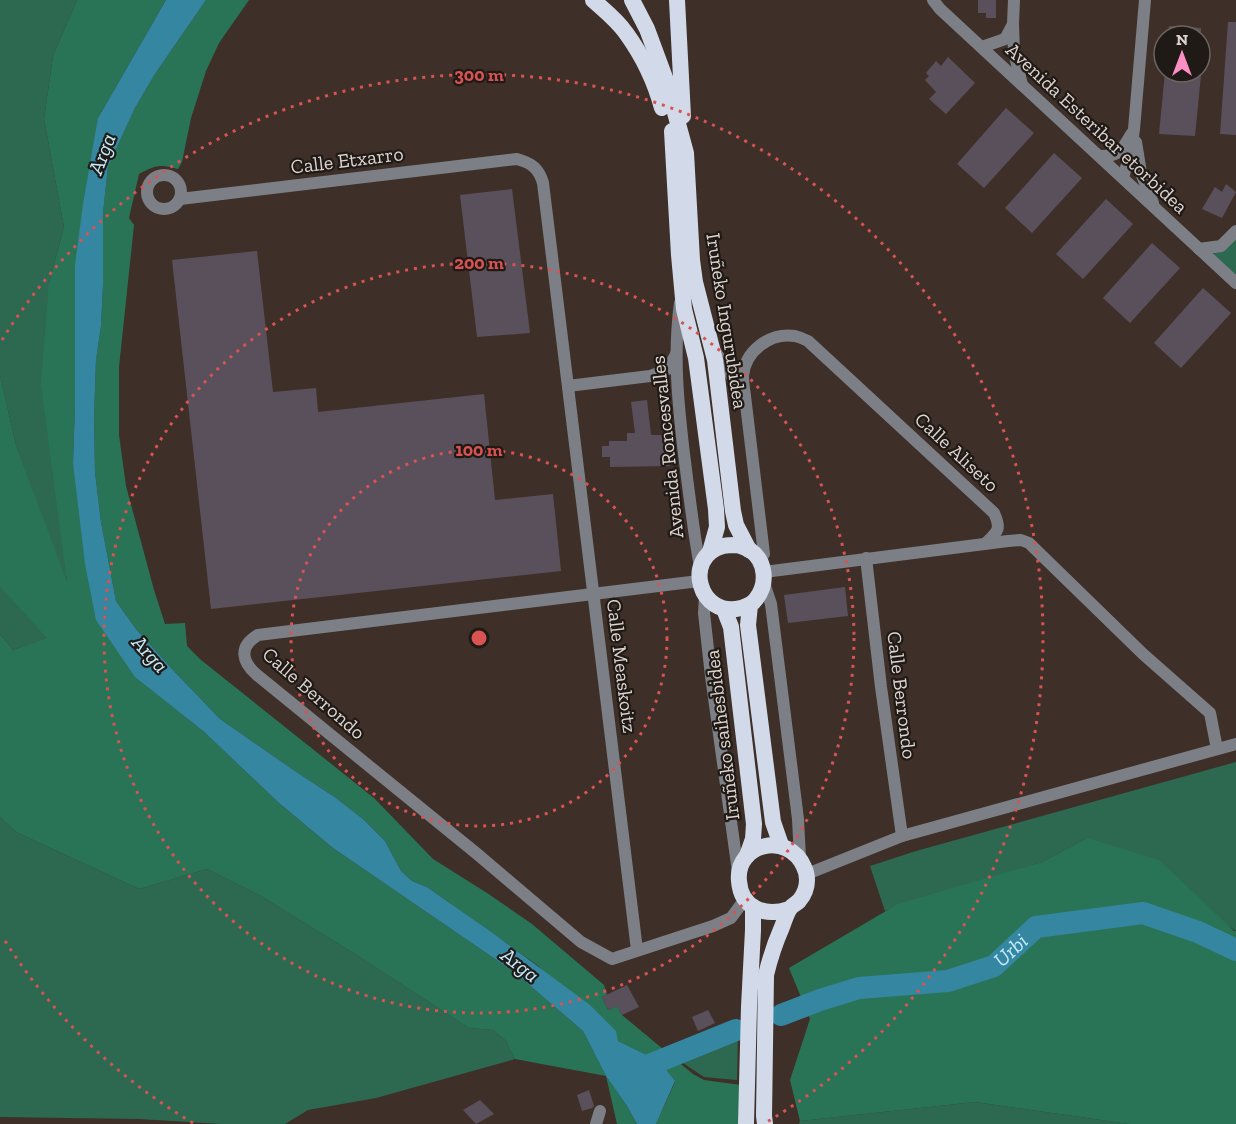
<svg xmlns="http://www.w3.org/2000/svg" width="1236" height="1124" viewBox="0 0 1236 1124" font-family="'Zilla Slab',serif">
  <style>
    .green { fill: #2d6950 }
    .forest { fill: #297457 }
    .water { fill: #3586a1 }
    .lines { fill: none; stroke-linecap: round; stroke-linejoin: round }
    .river { stroke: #3586a1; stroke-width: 22 }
    .building { fill: #5a505c }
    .minor { stroke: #7c8086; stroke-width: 12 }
    .trunk { stroke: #d2dae9; stroke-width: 16 }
    .ring { fill: none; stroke: #d85352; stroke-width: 3; stroke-dasharray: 3 6 }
    .labels { text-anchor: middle; stroke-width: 4.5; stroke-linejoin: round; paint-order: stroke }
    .street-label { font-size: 20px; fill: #ddd4cf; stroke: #201a16 }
    .water-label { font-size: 21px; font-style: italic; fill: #c3ebfb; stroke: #201a16 }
    .centre { fill: #d85352; stroke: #201a16; stroke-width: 3 }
    .ring-label { font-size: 18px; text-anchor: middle; font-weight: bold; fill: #d85352; stroke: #201a16; stroke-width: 4.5; stroke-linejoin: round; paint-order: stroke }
  </style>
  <rect width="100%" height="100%" fill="#3e3029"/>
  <g class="green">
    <polygon points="0,0 77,0 53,56 44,119 64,227 49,283 67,586 16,445 0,375"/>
    <polygon points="1236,238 1236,276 1213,255 1214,252"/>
    <polygon points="0,576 48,638 13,650 0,634"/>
    <polygon points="1236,762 1236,931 1087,838 1042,862 885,911 870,866 916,851"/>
    <polygon points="0,817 16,832 139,889 207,869 261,896 355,954 469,1028 493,1030 506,1041 515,1059 376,1098 308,1110 285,1124 222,1124 139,1119 0,1117"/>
    <polygon points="738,1031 737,1080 704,1077 674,1057"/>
    <polygon points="975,1102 1129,1124 799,1124 800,1121"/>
  </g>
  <g class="forest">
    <polygon points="77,0 166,0 98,118 75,406 73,463 138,679 203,731 279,803 333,848 514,972 583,1031 606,1076 627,1106 637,1124 617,1124 606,1076 515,1059 506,1041 493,1030 469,1028 355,954 261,896 207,869 139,889 16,832 0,817 0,634 13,650 47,638 0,586 0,375 16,445 67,582 41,384 49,283 64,227 44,119 53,56"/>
    <path d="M 206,0 L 249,0 L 219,43 L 206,71 L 191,118 L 182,162 L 178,169 C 160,164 156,165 139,174 L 129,218 L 134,225 L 119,367 L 119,435 L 126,486 L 154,590 L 165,624 L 185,623 L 187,646 L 201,660 L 374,798 L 433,859 L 487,893 L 532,924 L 604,985 L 607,995 L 602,997 L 608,1010 L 617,1006 L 622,1015 L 693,1074 L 704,1080 L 741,1085 L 738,1124 L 656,1124 L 675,1082 L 659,1061 L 618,1041 L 537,965 L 427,887 L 412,881 L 401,871 L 385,841 L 363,819 L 336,798 L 292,769 L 220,719 L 172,669 L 136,629 L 116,601 L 101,522 L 95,472 L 94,417 L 96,359 L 101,326 L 103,285 L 103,213 L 108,165 L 135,108 L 155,74 Z"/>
    <polygon points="1087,838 1159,860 1234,931 1236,931 1236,1124 1129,1124 975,1102 800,1121 790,1080 810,1019 789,968 898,904 1042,862"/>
  </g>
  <polygon class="water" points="166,0 206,0 155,74 135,108 108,166 103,213 103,285 101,326 96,360 94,417 95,472 101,522 116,601 136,629 172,669 220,719 292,769 336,798 363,819 385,841 401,871 412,881 427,887 494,934 590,1005 616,1031 618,1041 659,1061 675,1081 656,1124 637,1124 627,1106 606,1076 583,1031 514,972 333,848 279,803 203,731 135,677 96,620 85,564 73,463 75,406 75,265 83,204 98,118"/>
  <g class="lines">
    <g class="river">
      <path id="s1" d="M 781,1015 L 820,1000 L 859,988 L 948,981 L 994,966 L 1036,927 L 1143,913 L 1198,932 L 1236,950"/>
      <polyline points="632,1072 736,1030"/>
    </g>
  </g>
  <g class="building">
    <polygon points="978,0 996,0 996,18 986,18 986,13 978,13"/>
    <polygon points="1228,22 1236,22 1236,135 1220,134"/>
    <polygon points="1169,26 1201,28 1201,36 1168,36"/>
    <polygon points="948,57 975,83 946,114 929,99 936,92 925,80 929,76 926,73 936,61 941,66"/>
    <polygon points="1165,72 1201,75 1195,136 1159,134"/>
    <polygon points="1006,108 1034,133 984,188 957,164"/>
    <polygon points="1054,153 1082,178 1032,233 1005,208"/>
    <polygon points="1226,184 1236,192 1222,218 1202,209 1215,187 1222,192"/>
    <polygon points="512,189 530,333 477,337 460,195"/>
    <polygon points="1106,199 1133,224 1083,279 1056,254"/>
    <polygon points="1152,243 1180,268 1130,323 1103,298"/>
    <polygon points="257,251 273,392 316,388 318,412 484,394 495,500 553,494 561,571 211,609 172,260"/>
    <polygon points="1203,288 1231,313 1181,368 1154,343"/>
    <polygon points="647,400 651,435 663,435 663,438 669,438 670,466 610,467 610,457 602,457 602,446 609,446 609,441 627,441 627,433 635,433 631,402"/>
    <polygon points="845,587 848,616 788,623 784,595"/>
    <polygon points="627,985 639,1007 622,1015 617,1006 608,1010 602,997"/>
    <polygon points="708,1010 715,1023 698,1031 692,1017"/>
    <polygon points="589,1090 594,1106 592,1108 582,1111 577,1095"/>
    <polygon points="480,1100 494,1114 476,1124 463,1110"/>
  </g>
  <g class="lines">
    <g class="minor">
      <polyline points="933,0 940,9 1236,283"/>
      <polyline points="1013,25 1014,52 1022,85"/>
      <polyline points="982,47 1005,39 1013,24 1014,0"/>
      <polyline points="1136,142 1141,173 1153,203"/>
      <path d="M 1099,156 C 1121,157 1121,150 1132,133"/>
      <circle cx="164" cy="192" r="17"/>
      <polyline points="1123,177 1131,152 1134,129 1145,0"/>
      <path d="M 180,199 L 517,159 C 532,163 539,169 543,183 L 637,950"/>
      <polyline points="1199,249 1221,246 1236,231"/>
      <path d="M 680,303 C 673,354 678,403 684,454 C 689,492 693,529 700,567"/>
      <polyline points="715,351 745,396 764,554 760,560"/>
      <polyline points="568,386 650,376 668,369 676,354"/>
      <path d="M 745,396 C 744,389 743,382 743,376 C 745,351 770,332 795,336 C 799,337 804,339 808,341 L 994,513 C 1002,530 997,532 985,544"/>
      <polyline points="866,558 881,687 902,836"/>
      <polyline points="764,572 1008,541 1021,540 1029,543 1143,654 1210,713 1217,749"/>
      <path d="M 699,581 L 258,635 C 238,647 242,662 257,675 L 476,853 L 581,942 L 612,959 L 713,926 L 731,918 L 745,899"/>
      <polyline points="764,583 771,604 798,819 800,858"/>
      <polyline points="705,597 704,613 711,676 738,872"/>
      <polyline points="807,874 902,836 1236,744"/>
      <polyline points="596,1124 600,1111"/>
    </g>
    <g class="trunk">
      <path d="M 593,0 C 604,10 617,20 626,33 C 642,55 655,82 662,108"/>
      <polyline points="632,0 647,29 667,83 686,153 692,260 695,282 715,360 733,511 736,525 749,550"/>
      <polyline points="677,0 683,116"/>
      <polyline points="672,131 679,255 684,309 696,358 716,509 717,527 710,552"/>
      <path d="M 737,545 C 740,546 746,548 750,550 C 766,561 768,584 756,599 C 752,605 747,606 741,608 C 699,619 682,557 723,546 C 727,545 732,545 737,545 Z"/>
      <polyline points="750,605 748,625 773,822 781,845"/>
      <polyline points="724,609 731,627 754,824 753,839 747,856"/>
      <polyline points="746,1124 749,1007 753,930 753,908"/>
      <path d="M 765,1124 L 764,1116 L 766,975 C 770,958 775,943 782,927 C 784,922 786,915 789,910 C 791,906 796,904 799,901 C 804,895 807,887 807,880 C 807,875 806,871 804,867 C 789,831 735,843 739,881 C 741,909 766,917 789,909"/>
    </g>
  </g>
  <g class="ring">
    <circle cx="479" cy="638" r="188"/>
    <circle cx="479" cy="638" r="375"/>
    <path d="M193 1123A563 563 0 0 1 2 936M2 340A563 563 0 1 1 765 1123"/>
  </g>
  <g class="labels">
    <g class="street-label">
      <text transform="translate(1097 128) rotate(43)" y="7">Avenida Esteribar etorbidea</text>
      <text transform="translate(347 160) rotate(-7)" y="7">Calle Etxarro</text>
      <text transform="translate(727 321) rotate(81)" y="7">Iruñeko Ingurubidea</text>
      <text transform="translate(667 447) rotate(-96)" y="7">Avenida Roncesvalles</text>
      <text transform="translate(957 452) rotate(43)" y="7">Calle Aliseto</text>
      <text transform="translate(622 666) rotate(83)" y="7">Calle Measkoitz</text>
      <text transform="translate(314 693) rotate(41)" y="7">Calle Berrondo</text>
      <text transform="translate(902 695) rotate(83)" y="7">Calle Berrondo</text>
      <text transform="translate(722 735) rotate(-97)" y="7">Iruñeko saihesbidea</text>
    </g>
    <g class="water-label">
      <text transform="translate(102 154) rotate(-69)" y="7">Arga</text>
      <text transform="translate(150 654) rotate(48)" y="7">Arga</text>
      <text dy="7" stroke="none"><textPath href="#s1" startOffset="243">Urbi</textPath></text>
      <text transform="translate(520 965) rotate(38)" y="7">Arga</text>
    </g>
  </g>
  <circle cx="479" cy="638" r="9" class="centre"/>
  <g class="ring-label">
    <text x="479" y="81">300 m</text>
    <text x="479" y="269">200 m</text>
    <text x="479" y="456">100 m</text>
  </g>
  <g transform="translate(1182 54)"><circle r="28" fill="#201a16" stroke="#6c6460" stroke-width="1.5"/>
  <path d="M0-4.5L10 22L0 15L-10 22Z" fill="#fb8fc4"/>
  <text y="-9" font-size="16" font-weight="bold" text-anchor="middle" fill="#ddd4cf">N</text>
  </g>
</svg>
